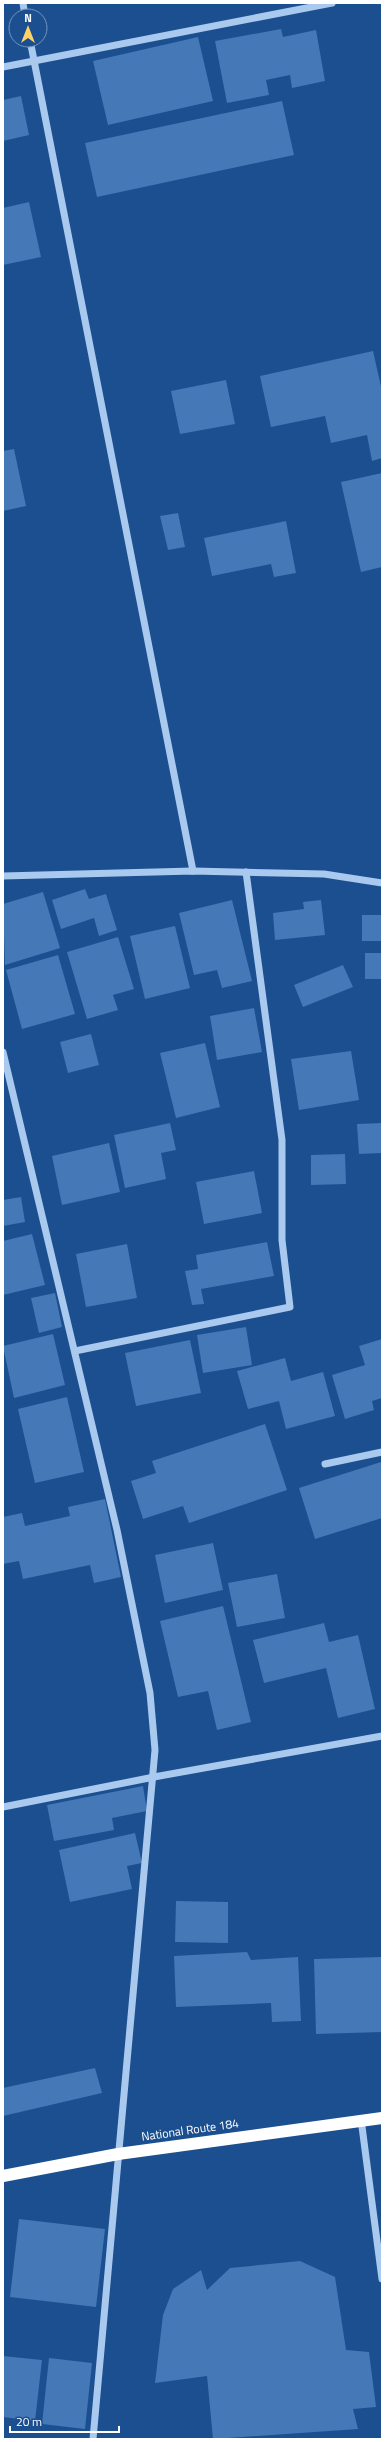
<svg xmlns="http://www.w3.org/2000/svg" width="385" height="2442" viewBox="0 0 385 2442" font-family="'Titillium Web',sans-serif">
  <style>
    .building { fill: #4478b7 }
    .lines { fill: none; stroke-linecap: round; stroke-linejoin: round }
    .minor { stroke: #a9c9ee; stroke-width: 7 }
    .highway { stroke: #fff; stroke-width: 12 }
    .labels { text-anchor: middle; stroke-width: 3.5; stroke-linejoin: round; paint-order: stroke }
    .street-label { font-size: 12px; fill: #fff; stroke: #1b4f8f }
  </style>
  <rect width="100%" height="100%" fill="#1b4f8f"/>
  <g class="building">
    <polygon points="281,29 283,37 316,30 325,81 292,88 290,75 266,80 269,95 227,103 215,41"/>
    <polygon points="198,37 213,101 108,125 93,61"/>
    <polygon points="21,96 29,135 3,141 3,100"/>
    <polygon points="282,101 294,155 97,197 85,143"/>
    <polygon points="29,202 41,257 3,265 3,208"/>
    <polygon points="373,351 382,391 382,458 372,461 367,435 331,443 325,416 271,427 260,376"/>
    <polygon points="226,380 235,424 180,434 171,391"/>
    <polygon points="14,449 26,506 3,511 3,451"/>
    <polygon points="382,473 382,567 361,572 341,482"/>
    <polygon points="178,513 185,547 168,550 160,516"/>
    <polygon points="286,521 296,573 274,577 271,564 212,576 204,538"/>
    <polygon points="85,889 89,899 106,894 117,930 99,936 94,918 61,929 52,900"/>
    <polygon points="43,892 60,948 5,965 3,904"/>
    <polygon points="232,900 252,981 222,988 217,970 194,975 179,913"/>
    <polygon points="321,900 325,935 275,940 273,913 304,909 303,902"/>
    <polygon points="362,915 382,915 381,941 362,941"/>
    <polygon points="175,926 190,988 145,999 130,936"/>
    <polygon points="118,937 134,989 113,995 118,1010 87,1019 67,952"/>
    <rect x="365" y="953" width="17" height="26"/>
    <polygon points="58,955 75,1014 22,1029 6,970"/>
    <polygon points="343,965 353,987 303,1007 294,985"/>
    <polygon points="254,1008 262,1052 217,1060 210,1016"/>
    <polygon points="91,1034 99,1065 68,1073 60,1042"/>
    <polygon points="205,1043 220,1107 176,1118 160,1053"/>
    <polygon points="351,1051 359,1100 299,1110 291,1059"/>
    <polygon points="170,1123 176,1150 161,1153 166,1179 125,1188 114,1135"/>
    <polygon points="382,1123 382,1153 359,1154 357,1124"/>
    <polygon points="109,1143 120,1192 62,1205 52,1156"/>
    <polygon points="345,1154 346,1184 311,1185 311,1155"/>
    <polygon points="254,1171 262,1213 204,1224 196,1182"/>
    <polygon points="21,1197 25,1222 3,1226 3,1200"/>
    <polygon points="32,1234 45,1285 3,1295 3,1241"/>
    <polygon points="267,1242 274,1276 201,1289 204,1304 192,1305 185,1271 198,1269 196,1255"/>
    <polygon points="127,1244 137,1298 86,1307 76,1254"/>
    <polygon points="55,1293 62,1327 39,1333 31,1298"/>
    <polygon points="246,1327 252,1365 203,1373 197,1335"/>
    <polygon points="53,1334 65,1385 14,1398 3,1346"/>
    <polygon points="382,1339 382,1398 372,1401 374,1410 345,1419 332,1375 365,1365 359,1346"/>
    <polygon points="190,1340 201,1393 136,1406 125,1353"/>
    <polygon points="285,1358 291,1381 323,1372 335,1416 286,1429 279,1401 248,1409 237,1371"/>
    <polygon points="67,1397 84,1472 35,1483 18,1409"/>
    <polygon points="265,1424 287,1490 189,1523 183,1506 143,1519 131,1481 156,1473 152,1461"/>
    <polygon points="381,1462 382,1518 315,1539 299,1488"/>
    <polygon points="105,1499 121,1577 94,1583 90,1565 23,1579 19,1561 3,1564 3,1517 22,1513 25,1526 70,1516 68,1507"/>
    <polygon points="213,1543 223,1590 165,1603 155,1555"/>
    <polygon points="277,1574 285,1618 237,1627 228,1583"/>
    <polygon points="223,1606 251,1722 217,1730 208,1691 178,1697 160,1621"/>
    <polygon points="324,1623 329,1642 358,1635 375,1709 338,1718 326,1668 264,1683 253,1640"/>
    <polygon points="143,1786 147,1811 112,1818 114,1830 54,1841 47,1805"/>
    <polygon points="135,1833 142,1863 127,1866 132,1889 70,1902 59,1850"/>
    <polygon points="176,1901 228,1902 228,1943 175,1942"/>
    <polygon points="247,1952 251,1960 298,1957 301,2021 272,2022 271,2003 176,2007 174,1956"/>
    <polygon points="382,1957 382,2032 316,2034 314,1959"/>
    <polygon points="95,2068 102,2093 3,2116 3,2088"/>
    <polygon points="19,2219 105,2229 96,2307 10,2297"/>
    <polygon points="300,2261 335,2277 346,2350 369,2352 376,2407 353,2409 358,2429 213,2439 207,2376 155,2383 163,2315 173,2289 201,2270 207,2290 230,2268"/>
    <polygon points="3,2356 42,2360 35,2421 3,2417"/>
    <polygon points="49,2358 92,2363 85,2429 42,2424"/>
  </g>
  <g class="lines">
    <g class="minor">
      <polyline points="23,3 25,16"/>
      <polyline points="30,40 193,871"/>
      <polyline points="3,67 332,3"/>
      <polyline points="3,876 193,871 324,874 382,883"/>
      <polyline points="3,1052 117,1530 150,1693 155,1750 93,2439"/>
      <polyline points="75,1351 290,1307 282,1240 282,1140 246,872"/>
      <polyline points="325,1464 382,1452"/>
      <polyline points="3,1807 154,1777 382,1736"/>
      <polyline points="361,2119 382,2279"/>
    </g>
    <polyline class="highway" points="3,2176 118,2154 382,2118"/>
  </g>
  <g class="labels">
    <g class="street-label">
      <text transform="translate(190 2130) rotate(-8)" y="4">National Route 184</text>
    </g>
  </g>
  <rect width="385" height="2442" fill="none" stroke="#ffffff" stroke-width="8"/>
  <g transform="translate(28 28)"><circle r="19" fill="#1b4f8f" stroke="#7695bc"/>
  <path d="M0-3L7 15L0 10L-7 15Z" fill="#ffd166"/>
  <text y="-6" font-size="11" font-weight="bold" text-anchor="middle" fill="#ffffff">N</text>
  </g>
  <path d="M10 2426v6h109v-6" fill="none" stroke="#ffffff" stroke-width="2"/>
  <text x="16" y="2426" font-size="12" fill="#ffffff" stroke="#1b4f8f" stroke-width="3" paint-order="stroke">20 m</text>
</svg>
